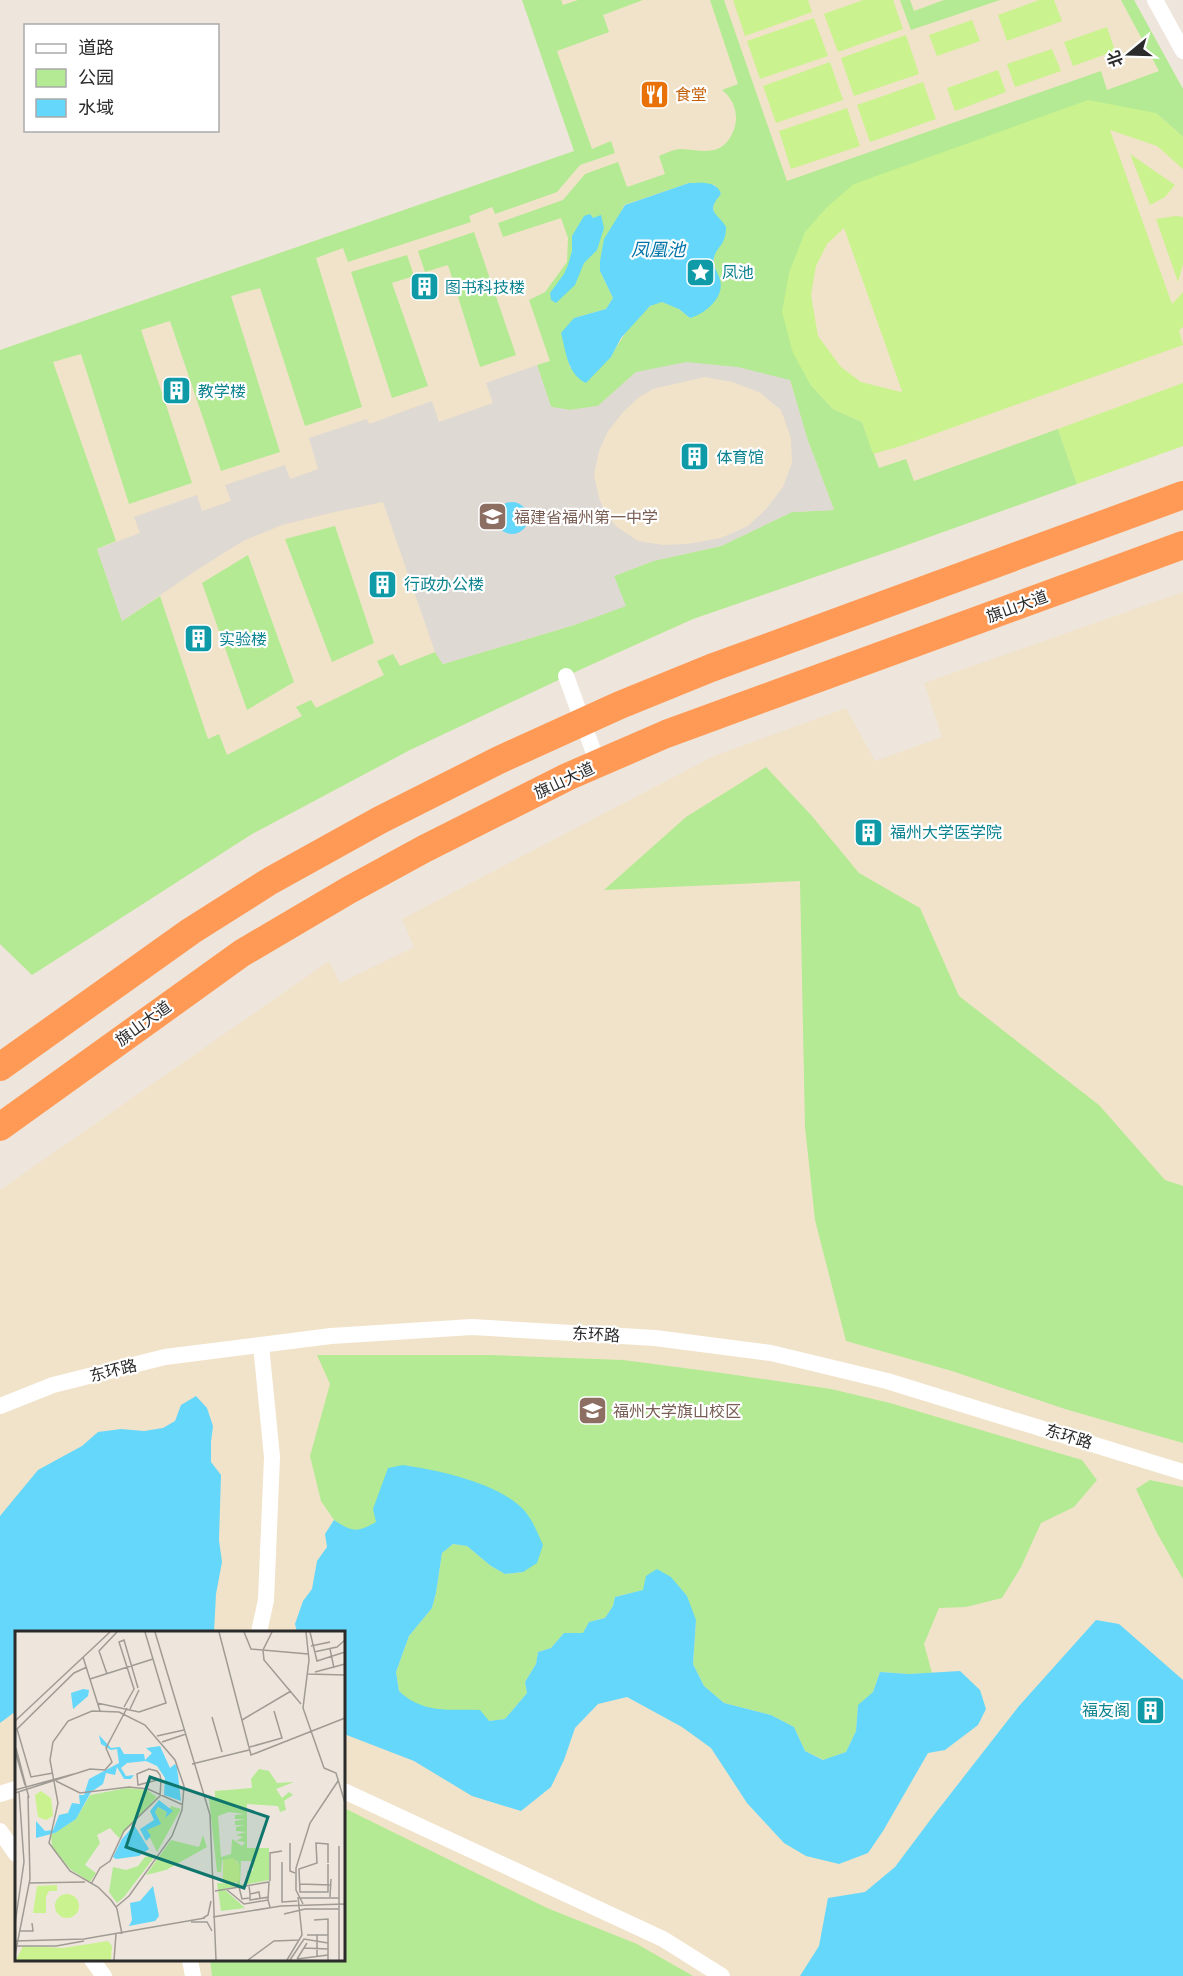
<svg xmlns="http://www.w3.org/2000/svg" width="1183" height="1976" viewBox="0 0 1183 1976" font-family="'Nunito Sans','Noto Sans SC',sans-serif">
  <style>
    .education { fill: #f1e3c9; fill-rule: evenodd }
    .green { fill: #b3ea93; fill-rule: evenodd }
    .pitch { fill: #caf28e; fill-rule: evenodd }
    .plaza { fill: #ded9d3; fill-rule: evenodd }
    .water { fill: #65d7fa }
    .lines { fill: none; stroke-linecap: round; stroke-linejoin: round }
    .street { stroke: #fff; stroke-width: 16 }
    .highway { stroke: #ff9a56; stroke-width: 28 }
    .labels { text-anchor: middle; stroke-width: 4.5; stroke-linejoin: round; paint-order: stroke }
    .food-label { font-size: 16px; fill: #c56008; stroke: #fff; text-anchor: start }
    .culture-label { font-size: 16px; fill: #0d838f; stroke: #fff; text-anchor: start }
    .education-label { font-size: 16px; fill: #785e54; stroke: #fff; text-anchor: start }
    .street-label { font-size: 16px; fill: #2b2b2b; stroke: #fff }
    .water-label { font-size: 18px; font-style: italic; fill: #0174a9; stroke: #fff }
    .inset-road { fill: none; stroke: #a09b95; stroke-width: 1.5 }
    .view { fill: #0f766e; fill-opacity: 0.15; stroke: #0f766e; stroke-width: 3 }
    .inset-edge { fill: none; stroke: #2b2b2b; stroke-width: 3 }
  </style>
  <rect width="100%" height="100%" fill="#eee6dc"/>
  <g class="education">
    <polygon points="522,0 1134,0 1183,89 1183,446 893,550 693,619 586,667 410,750 252,834 32,975 0,944 0,350 574,151"/>
    <path d="M 1183,592 L 1183,1976 L 0,1976 L 0,1190 L 329,961 L 340,983 L 414,947 L 402,919 L 714,756 L 846,708 L 875,761 L 942,737 L 924,683 ZM 16,1632 L 344,1632 L 344,1960 L 16,1960 Z"/>
  </g>
  <g class="green">
    <path d="M 522,0 L 561,0 L 563,5 L 578,0 L 643,0 L 603,15 L 609,32 L 557,51 L 592,149 L 611,141 L 615,153 L 580,165 L 557,192 L 495,214 L 492,207 L 469,216 L 471,222 L 348,262 L 343,248 L 316,258 L 362,407 L 305,426 L 260,288 L 231,296 L 280,452 L 221,471 L 170,321 L 141,330 L 192,483 L 129,504 L 81,354 L 53,362 L 116,541 L 97,549 L 122,621 L 160,596 L 208,739 L 219,734 L 227,755 L 302,716 L 296,707 L 311,700 L 316,708 L 384,675 L 377,661 L 393,654 L 400,666 L 435,652 L 443,664 L 574,625 L 625,606 L 614,576 L 653,561 L 721,546 L 792,512 L 834,510 L 807,438 L 790,380 L 636,372 L 598,406 L 570,410 L 551,407 L 537,365 L 550,361 L 529,300 L 545,292 L 567,262 L 568,238 L 561,218 L 503,237 L 498,223 L 563,200 L 585,174 L 618,162 L 627,187 L 665,174 L 659,156 C 666,153 674,149 681,149 C 700,150 720,157 731,136 C 734,130 736,125 736,118 C 736,107 731,97 722,90 L 738,84 L 710,0 L 724,0 L 787,181 L 1101,71 L 1107,90 L 1159,71 L 1121,0 L 1134,0 L 1183,89 L 1183,137 L 1156,113 L 805,232 L 810,384 L 833,409 L 862,422 L 879,468 L 906,459 L 914,481 L 1058,429 L 1077,484 L 893,550 L 693,619 L 586,667 L 410,750 L 252,834 L 32,975 L 0,944 L 0,350 L 574,151 ZM 689,183 L 715,185 L 721,194 C 715,201 711,205 715,214 L 714,262 L 720,291 L 707,309 L 690,318 C 683,312 671,302 661,302 C 644,302 618,343 611,357 L 570,368 L 567,352 L 574,318 L 606,309 L 613,298 L 600,271 L 600,261 L 624,205 Z"/>
    <polygon points="900,0 910,0 914,11 944,0 1000,0 911,30"/>
    <polygon points="474,232 516,355 480,367 448,265 425,272 418,251"/>
    <polygon points="407,255 414,276 392,283 428,386 392,398 351,272"/>
    <polygon points="335,526 374,643 332,662 285,539"/>
    <polygon points="248,555 294,682 247,710 202,583"/>
    <polygon points="766,767 811,815 859,873 920,908 959,996 1099,1105 1165,1180 1183,1186 1183,1443 1065,1409 952,1371 846,1341 815,1220 805,1127 800,881 604,890 686,817"/>
    <path d="M 317,1355 L 489,1355 L 623,1360 L 722,1373 L 831,1389 L 890,1403 L 1082,1460 L 1097,1480 L 1074,1507 L 1041,1523 L 1021,1567 L 1002,1598 L 966,1607 L 939,1608 L 924,1644 L 932,1673 L 909,1674 L 880,1672 L 873,1692 L 858,1706 L 856,1731 L 846,1752 L 824,1760 L 805,1751 L 794,1727 L 771,1715 L 724,1703 L 704,1686 L 693,1664 L 696,1620 L 644,1590 L 615,1597 L 613,1606 L 605,1618 L 589,1622 L 583,1634 L 564,1633 L 551,1648 L 538,1652 L 536,1664 L 525,1682 L 527,1693 L 505,1719 L 489,1721 L 425,1708 L 410,1702 L 399,1691 L 396,1672 L 409,1636 L 432,1608 L 436,1593 L 442,1553 L 453,1544 L 467,1546 L 491,1566 L 505,1574 L 523,1572 L 534,1526 C 514,1496 493,1489 460,1478 L 361,1531 L 347,1529 L 334,1520 L 321,1501 L 310,1456 L 330,1384 Z"/>
    <polygon points="1150,1480 1183,1487 1183,1579 1157,1533 1136,1489"/>
    <polygon points="344,1808 547,1908 637,1944 693,1976 212,1976 210,1960 344,1960"/>
  </g>
  <g class="pitch">
    <polygon points="733,0 808,0 812,12 745,36"/>
    <polygon points="863,0 893,0 903,29 838,52 824,14"/>
    <polygon points="1039,0 1054,0 1062,21 1007,41 998,15"/>
    <polygon points="814,18 828,56 760,79 747,41"/>
    <polygon points="972,20 980,41 937,56 929,35"/>
    <polygon points="1107,27 1115,51 1073,66 1064,42"/>
    <polygon points="906,35 919,74 854,96 841,58"/>
    <polygon points="1052,49 1061,71 1015,87 1007,64"/>
    <polygon points="830,62 843,100 776,123 763,86"/>
    <polygon points="998,70 1006,92 955,111 947,88"/>
    <polygon points="923,82 936,119 870,142 857,105"/>
    <path d="M 1088,100 L 1156,113 L 1183,137 L 1183,169 L 1157,146 L 1110,130 L 1172,304 L 1183,292 L 1183,327 L 1179,330 L 1183,345 L 901,446 L 873,454 L 862,422 L 833,409 L 810,384 L 793,353 L 782,312 L 789,273 L 805,232 L 827,207 L 854,184 ZM 844,228 L 902,391 L 901,392 L 861,382 L 841,367 L 818,336 L 811,295 L 816,266 L 827,244 Z"/>
    <polygon points="847,108 860,146 791,169 779,131"/>
    <polygon points="1130,154 1175,185 1165,197 1150,205"/>
    <polygon points="1176,216 1183,217 1183,264 1178,282 1156,219"/>
    <polygon points="1183,383 1183,446 1077,484 1058,429"/>
  </g>
  <path class="plaza" d="M 686,362 L 738,367 L 790,380 L 807,438 L 834,510 L 792,512 L 721,546 L 653,561 L 614,576 L 626,606 L 574,625 L 443,664 L 435,652 L 383,502 L 330,513 L 282,525 L 243,541 L 200,568 L 122,621 L 97,549 L 140,533 L 134,517 L 197,495 L 202,511 L 231,501 L 225,485 L 285,465 L 290,479 L 318,469 L 309,438 L 367,419 L 369,424 L 432,401 L 439,422 L 493,403 L 486,383 L 537,365 L 551,407 L 570,410 L 598,406 L 636,372 ZM 704,377 L 732,382 L 759,392 L 781,410 L 791,438 L 792,463 L 783,487 L 766,509 L 748,526 L 721,538 L 687,544 L 663,545 L 638,541 L 617,527 L 606,514 L 599,498 L 594,475 L 599,451 L 608,431 L 624,411 L 638,398 L 653,389 Z"/>
  <g class="water">
    <path d="M 689,183 C 700,183 717,180 721,194 C 705,213 717,212 726,227 C 726,245 718,245 714,257 C 712,265 718,273 720,280 C 725,297 705,314 690,318 L 679,309 L 662,302 L 650,306 L 621,338 L 611,357 L 586,383 C 567,374 566,351 561,333 L 574,318 L 606,309 L 613,298 L 600,271 L 600,261 L 604,239 L 625,205 Z"/>
    <polygon points="590,214 593,218 601,215 604,228 597,250 584,263 575,285 556,303 551,300 550,293 564,274 568,265 572,251 572,236 584,216"/>
    <circle cx="512" cy="518" r="16"/>
    <polygon points="196,1396 207,1408 213,1426 211,1442 211,1462 221,1475 219,1540 222,1562 216,1594 214,1632 16,1632 16,1711 0,1723 0,1516 38,1470 82,1446 98,1432 121,1429 144,1431 163,1428 175,1421 181,1405"/>
    <path d="M 403,1465 C 438,1470 497,1483 522,1508 C 532,1518 537,1532 543,1545 L 537,1563 L 523,1572 L 505,1574 L 491,1566 L 467,1546 L 453,1544 L 442,1553 L 436,1593 L 432,1608 L 409,1636 L 396,1672 L 399,1691 C 423,1714 449,1709 480,1710 L 489,1721 L 505,1719 L 527,1693 L 525,1682 L 536,1664 L 538,1652 L 551,1648 L 564,1633 L 583,1633 L 589,1622 L 605,1618 L 613,1606 L 615,1597 L 643,1590 L 646,1576 L 657,1569 L 671,1577 L 687,1596 L 696,1620 L 693,1664 L 704,1686 L 724,1703 L 771,1715 L 794,1727 L 805,1751 L 823,1760 L 846,1752 L 856,1731 L 858,1705 L 873,1692 L 880,1672 L 909,1674 L 960,1671 L 980,1690 L 986,1709 L 978,1725 L 945,1750 L 928,1753 L 883,1831 L 868,1853 L 839,1864 L 806,1856 L 784,1843 L 747,1803 L 711,1748 L 682,1727 L 627,1697 L 598,1704 L 575,1728 L 564,1760 L 551,1787 L 521,1811 L 472,1796 L 414,1761 L 344,1734 L 344,1632 L 297,1632 L 295,1624 L 303,1601 L 312,1589 L 317,1561 L 327,1547 L 325,1534 L 334,1520 C 352,1532 357,1533 376,1522 L 373,1509 L 388,1468 Z"/>
    <polygon points="1096,1620 1119,1624 1183,1680 1183,1976 800,1976 819,1946 828,1898 865,1892 895,1867 934,1815 1019,1706"/>
  </g>
  <g class="lines">
    <g class="street">
      <polyline points="1155,0 1183,51"/>
      <polyline points="566,676 598,764"/>
      <polyline points="0,1406 53,1385 165,1357 331,1336 472,1327 655,1338 771,1353 887,1381 1183,1472"/>
      <polyline points="259,1632 266,1600 272,1457 261,1345"/>
      <polyline points="344,1791 663,1939 722,1976"/>
      <polyline points="0,1794 16,1789"/>
      <polyline points="0,1831 16,1854"/>
      <polyline points="92,1960 104,1976"/>
      <polyline points="190,1960 193,1976"/>
    </g>
    <g class="highway">
      <polyline points="0,1067 191,931 270,881 380,820 499,760 620,705 711,668 1183,495"/>
      <polyline points="0,1127 242,953 349,890 424,849 567,777 666,734 1183,545"/>
    </g>
  </g>
  <defs>
    <symbol id="restaurant-square" viewBox="-11 -11 22 22"><rect x="-9" y="-9" width="18" height="18" rx="4" fill="#e8710a" stroke="#fff"/><path d="M-5-6h1v4h1v-4h1v4h1v-4h1v5L-1.5 .5V6h-2V.5L-5-1ZM5-6V6H3V1.5H1.5Q1.5-4 5-6Z" fill="#fff"/></symbol>
    <symbol id="sight-square" viewBox="-11 -11 22 22"><rect x="-9" y="-9" width="18" height="18" rx="4" fill="#0f9aa8" stroke="#fff"/><path d="M0-6L1.8-2.2L6-1.7L2.9 1.2L3.7 5.4L0 3.3L-3.7 5.4L-2.9 1.2L-6-1.7L-1.8-2.2Z" fill="#fff"/></symbol>
    <symbol id="building-square" viewBox="-11 -11 22 22"><rect x="-9" y="-9" width="18" height="18" rx="4" fill="#0f9aa8" stroke="#fff"/><path d="M-4-6H4V6H1V3H-1V6H-4ZM-2.5-4.3h1.7v1.8h-1.7ZM.8-4.3h1.7v1.8H.8ZM-2.5-1h1.7V.8h-1.7ZM.8-1h1.7V.8H.8Z" fill="#fff"/></symbol>
    <symbol id="school-square" viewBox="-11 -11 22 22"><rect x="-9" y="-9" width="18" height="18" rx="4" fill="#8d6e63" stroke="#fff"/><path d="M0-5L7-2L0 1L-7-2ZM-4 1L0 2.5L4 1V4Q0 6-4 4Z" fill="#fff"/></symbol>
    <symbol id="university-square" viewBox="-11 -11 22 22"><rect x="-9" y="-9" width="18" height="18" rx="4" fill="#8d6e63" stroke="#fff"/><path d="M0-5L7-2L0 1L-7-2ZM-4 1L0 2.5L4 1V4Q0 6-4 4Z" fill="#fff"/></symbol>
  </defs>
  <g fill-rule="evenodd">
    <use href="#restaurant-square" x="638" y="78" width="33" height="33"/>
    <use href="#sight-square" x="684" y="256" width="33" height="33"/>
    <use href="#building-square" x="408" y="270" width="33" height="33"/>
    <use href="#building-square" x="160" y="374" width="33" height="33"/>
    <use href="#building-square" x="678" y="440" width="33" height="33"/>
    <use href="#school-square" x="476" y="500" width="33" height="33"/>
    <use href="#building-square" x="366" y="568" width="33" height="33"/>
    <use href="#building-square" x="182" y="622" width="33" height="33"/>
    <use href="#building-square" x="852" y="816" width="33" height="33"/>
    <use href="#university-square" x="576" y="1394" width="33" height="33"/>
    <use href="#building-square" x="1134" y="1694" width="33" height="33"/>
  </g>
  <g class="labels">
    <g class="food-label">
      <text x="675" y="100">食堂</text>
    </g>
    <g class="culture-label">
      <text x="722" y="278">凤池</text>
      <text x="445" y="293">图书科技楼</text>
      <text x="198" y="397">教学楼</text>
      <text x="716" y="463">体育馆</text>
      <text x="404" y="590">行政办公楼</text>
      <text x="219" y="645">实验楼</text>
      <text x="890" y="838">福州大学医学院</text>
      <text x="1130" y="1716" text-anchor="end">福友阁</text>
    </g>
    <g class="education-label">
      <text x="514" y="523">福建省福州第一中学</text>
      <text x="613" y="1417">福州大学旗山校区</text>
    </g>
    <g class="street-label">
      <text transform="translate(1017 606) rotate(-20)" y="6">旗山大道</text>
      <text transform="translate(564 780) rotate(-25)" y="6">旗山大道</text>
      <text transform="translate(143 1023) rotate(-36)" y="6">旗山大道</text>
      <text transform="translate(596 1334) rotate(3)" y="6">东环路</text>
      <text transform="translate(113 1370) rotate(-14)" y="6">东环路</text>
      <text transform="translate(1069 1436) rotate(17)" y="6">东环路</text>
    </g>
    <g class="water-label">
      <text x="658" y="256">凤凰池</text>
    </g>
  </g>
  <g transform="translate(15 1631)">
    <rect width="330" height="330" fill="#eee6dc"/>
    <path d="M 244,138 L 254,140 L 262,152 L 279,151 L 261,158 L 267,167 L 274,161 L 278,164 L 269,170 L 271,179 L 265,181 L 263,175 L 232,173 L 232,217 L 254,217 L 254,249 L 209,258 L 230,277 L 206,280 L 202,252 L 222,253 L 223,230 L 207,229 L 206,241 L 202,241 L 194,168 L 200,166 L 200,160 L 237,157 L 236,148 ZM 214,181 L 230,183 L 220,184 L 220,188 L 230,188 L 220,190 L 220,194 L 230,194 L 221,196 L 221,200 L 231,201 L 221,204 L 228,206 L 221,210 L 230,211 L 227,215 L 217,208 L 216,223 L 206,226 L 203,185 ZM 226,230 L 238,230 L 238,240 L 232,240 L 232,252 L 225,254 ZM 112,157 L 132,159 L 142,166 L 104,207 L 95,197 L 82,204 L 85,212 L 70,234 L 81,242 L 75,251 L 55,238 L 37,216 L 36,204 L 61,188 L 75,164 ZM 156,175 L 166,178 L 142,221 L 131,199 L 145,192 L 140,181 L 143,176 L 152,181 L 150,187 ZM 188,204 L 192,216 L 151,239 L 131,244 L 156,209 L 184,216 ZM 141,224 L 109,266 L 102,272 L 94,261 L 98,236 L 111,239 L 123,235 L 130,226 Z" fill="#b3ea93" fill-rule="evenodd"/>
    <path d="M 26,160 L 36,167 L 38,185 L 31,189 L 23,186 L 20,164 ZM 218,227 L 224,233 L 225,249 L 214,255 L 208,250 L 208,229 ZM 42,254 L 42,260 L 34,260 L 31,266 L 31,282 L 18,282 L 22,255 ZM40 275a12 12 0 1 1 24 0a12 12 0 1 1-24 0ZM 93,310 L 97,315 L 96,329 L 1,329 L 8,315 L 48,317 Z" fill="#caf28e"/>
    <path d="M 68,58 L 74,59 L 73,65 L 58,78 L 56,62 ZM 84,104 L 96,117 L 105,116 L 109,123 L 129,123 L 130,129 L 137,122 L 131,117 L 145,115 L 155,137 L 160,133 L 162,136 L 166,170 L 149,164 L 150,147 L 142,135 L 131,130 L 112,132 L 106,137 L 111,145 L 119,144 L 116,148 L 109,148 L 102,136 L 100,144 L 91,142 L 88,153 L 76,161 L 61,188 L 40,202 L 21,207 L 21,190 L 30,200 L 38,199 L 44,184 L 53,182 L 57,172 L 65,173 L 64,164 L 69,164 L 74,148 L 104,132 L 102,118 L 96,119 L 86,113 ZM 144,169 L 158,180 L 150,187 L 152,181 L 143,176 L 140,181 L 146,193 L 132,199 L 136,205 L 131,210 L 125,198 L 139,189 L 135,180 ZM 119,194 L 134,218 L 124,225 L 101,228 L 98,226 L 107,208 ZM 138,255 L 144,285 L 140,290 L 114,295 L 117,289 L 115,272 L 125,270 Z" fill="#65d7fa"/>
    <path class="inset-road" d="M 140,1 L 195,184 L 201,329M 204,1 L 236,124 L 330,87M 229,1 L 236,18 L 293,23M 257,1 L 248,19 L 249,29 L 286,73M 291,1 L 294,29 L 288,77 L 309,137M 295,1 L 302,30 L 330,21M 296,15 L 315,11 L 311,12M 315,18 L 319,37M 299,21 L 322,16 L 330,9M 68,26 L 85,80M 300,41 L 330,33M 92,43 L 84,20 L 102,1M 293,43 L 330,44M 75,48 L 138,28M 82,72 L 124,81 L 151,72 L 130,1M 109,76 L 119,58 L 104,11 L 109,9 L 123,57M 115,78 L 124,59M 197,86 L 207,121M 227,89 L 276,60M 0,90 L 95,1M 142,105 L 169,99M 147,111 L 171,103M 235,116 L 267,107 L 259,80M 1,117 L 14,167M 0,120 L 10,154M 177,133 L 234,119M 309,137 L 321,142 L 330,172M 38,142 L 16,146 L 2,98 L 59,42 L 72,36M 41,150 L 65,162 L 114,156 L 133,158 L 168,174M 0,159 L 59,143M 0,162 L 75,138 L 90,139 L 97,131 L 91,117 L 112,77M 275,212 L 275,240 L 280,242M 267,231 L 267,271 L 282,270M 313,233 L 313,261 L 285,261 L 284,238 L 302,232 L 301,212 L 313,213 L 313,232M 255,250 L 255,222 L 267,220M 14,252 L 70,251M 76,253 L 85,237 L 95,230 L 109,200 L 145,165 L 146,149 L 145,144 L 142,140 L 134,138 L 122,143 L 123,154 L 146,148M 285,253 L 316,254M 234,254 L 235,263 L 244,261 L 245,267M 224,256 L 227,268 L 234,267M 211,258 L 229,273 L 253,269 L 255,276M 200,260 L 254,251 L 253,269M 235,263 L 235,269 L 254,266M 315,266 L 316,248M 284,267 L 324,267M 288,273 L 281,259 L 281,237 L 295,192 L 323,150M 101,276 L 114,265 L 157,205 L 167,179 L 169,155 L 160,129 L 130,94 L 104,81 L 77,80 L 53,90 L 38,111 L 35,129 L 43,172 L 34,212 L 55,240 L 83,256 L 96,269 L 101,276 L 102,278 L 107,303M 290,278 L 324,278M 269,283 L 290,278M 198,286 L 266,275 L 330,273M 188,287 L 193,284 L 196,270M 299,289 L 313,288 L 313,329M 176,291 L 192,291 L 197,300M 0,293 L 9,231 L 4,160M 5,300 L 18,300 L 17,292M 292,304 L 313,304M 302,304 L 302,325M 0,310 L 69,308 L 190,287M 2,315 L 41,315 L 69,310M 289,317 L 313,318M 0,324 L 15,248 L 13,165M 282,328 L 313,324M 282,328 L 292,312M 99,329 L 101,303M 233,329 L 259,310 L 285,309M 272,329 L 287,304 L 283,266M 275,329 L 289,308 L 313,312M 324,329 L 324,215"/>
    <path class="view" d="M 135,146 L 253,186 L 229,257 L 111,216 Z"/>
    <rect width="330" height="330" class="inset-edge"/>
  </g>
  <rect x="24" y="24" width="195" height="108" fill="#ffffff" stroke="#aaaaaa" stroke-width="1.5"/>
  <rect x="36" y="44" width="30" height="9" fill="#ffffff" stroke="#aaaaaa" stroke-width="1.5"/>
  <text x="78" y="54" font-size="18" fill="#2b2b2b">道路</text>
  <rect x="36" y="69" width="30" height="18" fill="#b3ea93" stroke="#aaaaaa" stroke-width="1.5"/>
  <text x="78" y="84" font-size="18" fill="#2b2b2b">公园</text>
  <rect x="36" y="99" width="30" height="18" fill="#65d7fa" stroke="#aaaaaa" stroke-width="1.5"/>
  <text x="78" y="114" font-size="18" fill="#2b2b2b">水域</text>
  <g transform="translate(1129 54) rotate(251)" stroke="#ffffff" stroke-width="4.5" paint-order="stroke">
  <path d="M0-4.5L10 22L0 15L-10 22Z" fill="#2b2b2b"/>
  <text y="-9" font-size="16" font-weight="bold" text-anchor="middle" fill="#2b2b2b">北</text>
  </g>
</svg>
